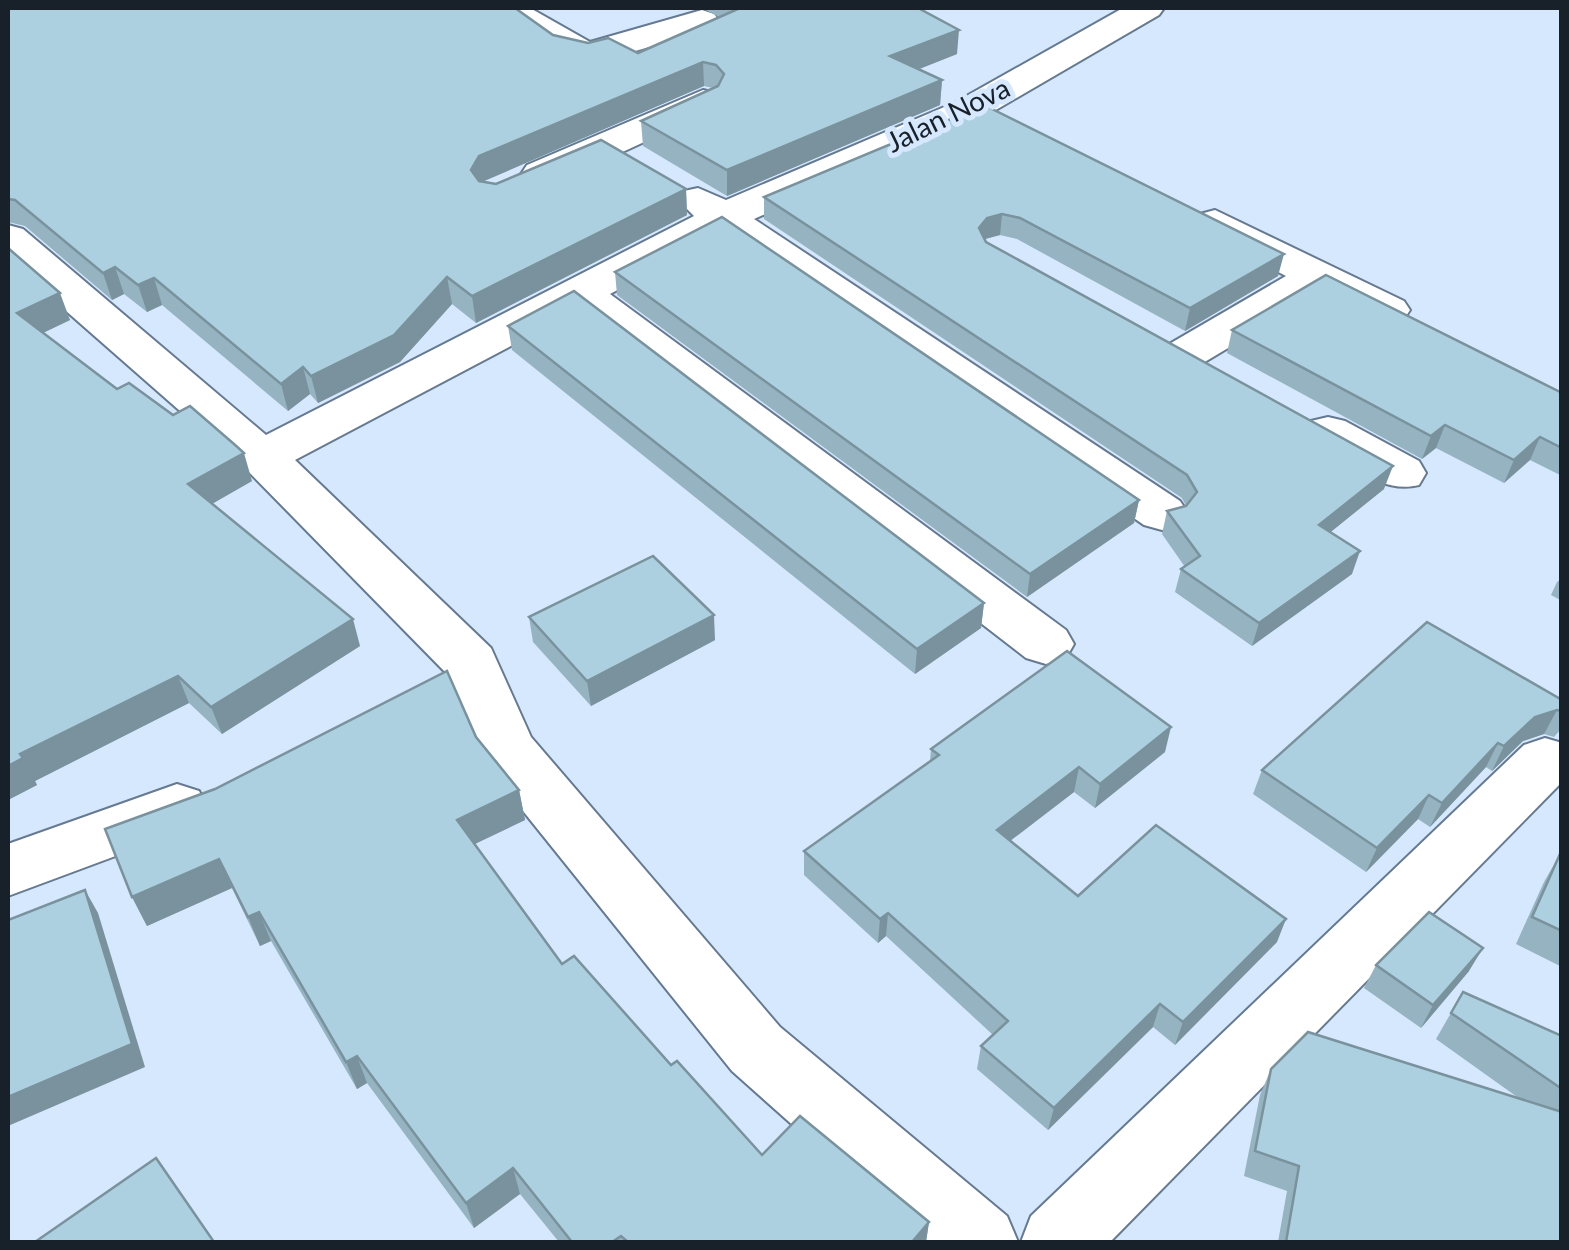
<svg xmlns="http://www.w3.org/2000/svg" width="1569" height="1250" viewBox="0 0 1569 1250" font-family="Lato,sans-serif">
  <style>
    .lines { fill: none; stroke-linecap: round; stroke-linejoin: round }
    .minor-casing { stroke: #657990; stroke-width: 4 }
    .minor { fill: #fff; fill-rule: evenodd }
    .wall { fill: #95b3c1 }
    .shaded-wall { fill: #79929d }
    .building { fill: #add0e0; stroke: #79929d; stroke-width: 2.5 }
    .labels { text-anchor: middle; stroke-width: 10; stroke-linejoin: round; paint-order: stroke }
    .far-street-label { font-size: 28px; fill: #182029; stroke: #d6e8fd }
  </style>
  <rect width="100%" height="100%" fill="#d6e8fd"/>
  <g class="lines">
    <defs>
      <g id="minor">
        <polygon points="490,8 530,8 590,42 702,10 714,14 720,21 714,28 591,64 558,56"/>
        <polygon points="1123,8 1164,8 1159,15 982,118 754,219 1180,501 1188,513 1180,525 1162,530 1144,525 721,235 610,294 1066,630 1074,644 1066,658 1046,664 1026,658 577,311 295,460 491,648 531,737 780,1027 1007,1216 1018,1242 924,1242 732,1071 486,765 447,674 245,468 8,260 8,225 23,229 266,435 694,216 678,200 684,191 698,188 726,200 956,102"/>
        <polygon points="703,90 716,93 722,101 716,109 555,183 541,186 527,183 521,174 527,165"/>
        <polygon points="1215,210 1404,301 1410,310 1404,319 1388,323 1372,319 1320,293 1203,363 1187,367 1171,363 1164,353 1171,343 1286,276 1200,232 1194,223 1200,214"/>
        <path d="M 1328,417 L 1345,421 L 1419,461 L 1426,473 L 1419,485 C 1381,495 1343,461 1311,443 L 1304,432 L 1311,421 Z"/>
        <polygon points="1545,738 1562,743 1562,782 1110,1242 1021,1242 1031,1216 1524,745"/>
        <polygon points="177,784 199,791 208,808 199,825 8,896 8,844"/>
      </g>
    </defs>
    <use href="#minor" class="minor-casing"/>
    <use href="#minor" class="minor"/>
  </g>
  <g class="wall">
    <polygon points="8,8 553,35 638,53 719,17 702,8 918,8 957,54 919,69 942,80 940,105 727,196 643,146 641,121 713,88 704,86 483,181 496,184 686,189 687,215 476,323 452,304 400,362 318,403 310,394 288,411 162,305 147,312 124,294 112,300 25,226 8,222"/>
    <polygon points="984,105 1278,276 1185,331 1017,239 1000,235 985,239 986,242 1384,489 1330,532 1352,574 1252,646 1175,592 1181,569 1185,567 1162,534 1167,511 1186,506 1182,498 764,219 764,197"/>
    <polygon points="8,248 70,320 43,333 117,389 252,481 211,504 360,646 222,734 189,703 35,781 37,785 8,800"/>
    <polygon points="615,272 1139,500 1134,523 1027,597 617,295"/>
    <polygon points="508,326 984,603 981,628 915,674 512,350"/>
    <polygon points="1232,330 1562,393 1562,476 1530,460 1504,483 1436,448 1422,459 1227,353"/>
    <polygon points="1562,578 1562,601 1551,595 1557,582"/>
    <polygon points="529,617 715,640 591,706 533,642"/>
    <polygon points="1562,700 1562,728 1554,737 1544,734 1523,741 1492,771 1486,767 1430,827 1418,819 1366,872 1253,794 1262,770"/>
    <polygon points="476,737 519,790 525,820 475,844 562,964 671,1065 762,1155 929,1222 926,1242 559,1242 520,1194 474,1228 367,1083 357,1089 271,941 260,946 232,888 147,926 132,897"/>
    <polygon points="931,749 1165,752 1095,808 1074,792 1010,841 1078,896 1277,942 1175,1045 1153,1027 1048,1130 977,1069 981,1046 993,1035 886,936 878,943 804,875 804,851 930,761"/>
    <polygon points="1560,854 1562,855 1562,967 1516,944 1544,882"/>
    <polygon points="1376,965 1469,971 1421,1028 1364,988"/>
    <polygon points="1463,992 1562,1036 1562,1242 1278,1242 1287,1191 1244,1176 1260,1095 1271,1069 1520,1099 1436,1039"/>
  </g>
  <g class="shaded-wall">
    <polygon points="959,30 957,54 889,81 890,56"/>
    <polygon points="703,62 704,86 482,182 475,196 471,170 479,156"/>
    <polygon points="942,80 940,105 727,196 727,170"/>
    <polygon points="686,189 687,215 476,323 472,296"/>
    <polygon points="1002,214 1000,235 985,239 979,228 987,218"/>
    <polygon points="1284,254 1278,276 1185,331 1190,308"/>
    <polygon points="115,267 124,294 112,300 103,273"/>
    <polygon points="447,277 452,304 400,362 318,403 311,376"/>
    <polygon points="154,278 162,305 147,312 138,285"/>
    <polygon points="60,293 70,320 28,340 17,313"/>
    <polygon points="303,367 310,394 288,411 281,384"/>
    <polygon points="1445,425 1436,448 1422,459 1431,436"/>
    <polygon points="1540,437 1530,460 1504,483 1514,460"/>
    <polygon points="244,453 252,481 198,512 188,484"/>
    <polygon points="1393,466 1384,489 1311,548 1319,525"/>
    <polygon points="1139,500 1134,523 1027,597 1030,574"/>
    <polygon points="1360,551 1352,574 1252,646 1259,623"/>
    <polygon points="984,603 981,628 915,674 917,649"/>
    <polygon points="714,615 715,640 591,706 587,681"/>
    <polygon points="353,619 360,646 222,734 211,707"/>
    <polygon points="178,676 189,703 35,781 37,785 8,800 8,766 20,754"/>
    <polygon points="1557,710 1544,734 1523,741 1492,771 1504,746 1535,717"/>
    <polygon points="1171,727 1165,752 1095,808 1100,784"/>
    <polygon points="1498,743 1486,767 1430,827 1442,803"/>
    <polygon points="1079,767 1074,792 993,854 997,830"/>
    <polygon points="519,790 525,820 464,849 457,820"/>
    <polygon points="1429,795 1418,819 1366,872 1377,848"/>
    <polygon points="219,859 232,888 147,926 132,897"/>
    <polygon points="85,890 98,913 145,1067 8,1126 8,1097"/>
    <polygon points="259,912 271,941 260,946 248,917"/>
    <polygon points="888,913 886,936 878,943 880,919"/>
    <polygon points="1286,919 1277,942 1175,1045 1183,1022"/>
    <polygon points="1483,948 1469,971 1421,1028 1433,1005"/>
    <polygon points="1160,1004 1153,1027 1048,1130 1054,1108"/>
    <polygon points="357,1056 367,1083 357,1089 346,1062"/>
    <polygon points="513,1168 520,1194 474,1228 466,1203"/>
    <polygon points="929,1222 926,1242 912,1242"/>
  </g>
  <g class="building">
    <polygon points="8,8 515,8 553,35 588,43 608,38 638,53 740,8 918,8 959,30 890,56 942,80 727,170 641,121 718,86 724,74 716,65 703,62 479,156 471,170 479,181 496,184 601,140 686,189 472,296 447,277 394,335 311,376 303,367 281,384 154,278 138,285 115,267 103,273 15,200 8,199"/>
    <polygon points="984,105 1284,254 1190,308 1020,218 1002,214 987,218 979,228 986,242 1393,466 1319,525 1360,551 1259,623 1181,569 1200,556 1167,511 1186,506 1197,492 1187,475 764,197"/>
    <polygon points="722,217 1139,500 1030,574 615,272"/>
    <polygon points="8,248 60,293 17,313 117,389 129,383 173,415 190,406 234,444 244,453 188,484 353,619 211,707 178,676 20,754 23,758 8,766"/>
    <polygon points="1326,275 1562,393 1562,448 1540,437 1514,460 1445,425 1431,436 1232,330"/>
    <polygon points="574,291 984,603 917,649 508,326"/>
    <polygon points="653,556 714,615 587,681 529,617"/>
    <polygon points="1427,622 1562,700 1562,711 1557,710 1535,717 1504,746 1498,743 1442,803 1429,795 1377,848 1262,770"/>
    <polygon points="1067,651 1171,727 1100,784 1079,767 997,830 1078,896 1156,825 1286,919 1183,1022 1160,1004 1054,1108 981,1046 1008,1021 888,913 880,919 804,851 939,755 931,749"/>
    <polygon points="447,671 476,737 519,790 457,820 562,964 574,956 671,1065 677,1061 762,1155 800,1116 929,1222 912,1242 628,1242 621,1236 612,1242 572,1242 513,1168 466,1203 357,1056 346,1062 259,912 248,917 219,859 132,897 105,829 215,789"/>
    <polygon points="1560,854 1562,855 1562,931 1532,917"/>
    <polygon points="85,890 132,1044 8,1097 8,920"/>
    <polygon points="1429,912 1483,948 1433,1005 1376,965"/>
    <polygon points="1463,992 1562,1036 1562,1089 1451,1013"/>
    <polygon points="1308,1032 1562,1112 1562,1242 1286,1242 1299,1166 1255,1151 1271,1069"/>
    <polygon points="156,1158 214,1242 35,1242"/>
  </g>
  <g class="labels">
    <g class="far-street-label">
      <text transform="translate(948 115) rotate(-26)" y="10">Jalan Nova</text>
    </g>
  </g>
  <rect width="1569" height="1250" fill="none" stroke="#182029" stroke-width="20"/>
</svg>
